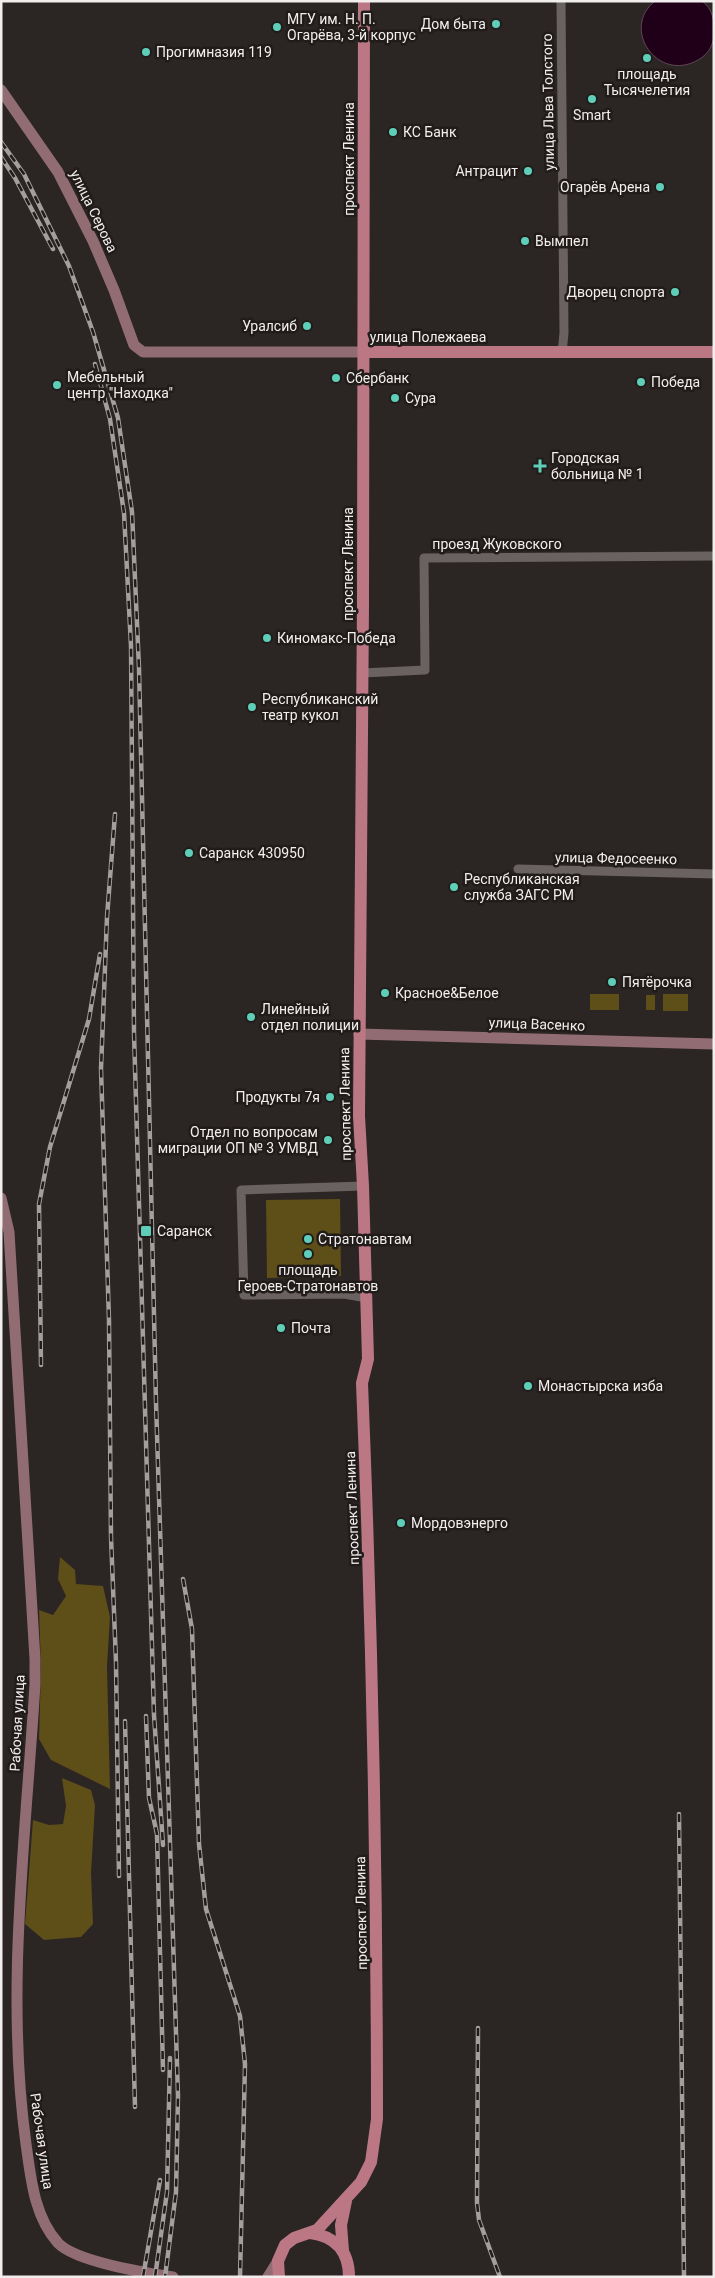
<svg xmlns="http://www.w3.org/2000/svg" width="715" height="2278" viewBox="0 0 715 2278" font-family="Roboto,sans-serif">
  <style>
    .green { fill: #5e4e18 }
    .water { fill: #200018; stroke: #5f4758 }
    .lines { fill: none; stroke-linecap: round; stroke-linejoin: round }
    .street { stroke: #696261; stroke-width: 9 }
    .secondary { stroke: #926c73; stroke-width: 11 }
    .primary { stroke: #bc7785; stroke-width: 12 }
    .rail-casing { stroke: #a49f9e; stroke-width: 4.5 }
    .rail { stroke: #211c1a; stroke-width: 2.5; stroke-dasharray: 8; stroke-linecap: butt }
    .poi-dot { fill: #5eceb8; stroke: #211c1a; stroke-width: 2 }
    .labels { text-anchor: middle; stroke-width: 5; stroke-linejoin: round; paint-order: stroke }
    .poi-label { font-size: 14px; fill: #f2eeed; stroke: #211c1a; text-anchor: start }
    .street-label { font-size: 14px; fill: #f2eeed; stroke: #211c1a }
  </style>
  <rect width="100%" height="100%" fill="#2b2524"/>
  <g class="green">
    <rect x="590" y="994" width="29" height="16"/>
    <rect x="663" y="994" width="25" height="17"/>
    <rect x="646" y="995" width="9" height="15"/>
    <polygon points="340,1199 341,1276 267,1278 266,1200"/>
    <polygon points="60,1557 75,1570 76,1584 103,1586 110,1617 107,1666 110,1789 51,1760 39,1739 41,1668 39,1610 53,1615 66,1596 58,1579"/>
    <polygon points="62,1778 91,1790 95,1805 91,1873 93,1924 81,1937 44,1940 25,1924 33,1820 49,1825 63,1824 66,1806"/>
  </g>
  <path class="water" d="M 655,1 L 702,1 C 713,9 714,20 714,32 C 714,44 709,54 698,60 C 658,83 620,29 655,1 Z"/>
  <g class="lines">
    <g class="street">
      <polyline points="561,1 564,333 562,353"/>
      <polyline points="362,673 425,670 424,558 714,556"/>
      <polyline points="518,869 714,874"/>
      <polyline points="363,1186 241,1190 244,1295 344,1294 367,1298"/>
    </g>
    <g class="secondary">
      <polyline points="1,90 58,172 93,241 114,290 134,345 143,352 364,352"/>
      <polyline points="359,1034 714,1044"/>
      <path d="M 1,1198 L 9,1232 L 35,1659 L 35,1684 C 26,1836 5,1992 26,2144 C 31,2179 34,2216 58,2243 C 76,2262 147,2273 173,2277"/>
      <polyline points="268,2277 278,2261"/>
    </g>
    <g class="primary">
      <polyline points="364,352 714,352"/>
      <path d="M 310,2233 C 335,2236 349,2251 349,2277"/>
      <polyline points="343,2251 341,2225 346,2201"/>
      <path d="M 279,2277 L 278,2261 L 285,2245 L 294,2238 L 317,2230 L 361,2182 L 371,2162 L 377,2119 C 377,1873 372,1628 362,1383 L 368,1359 L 363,1186 L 359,1116 L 363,604 L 364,1"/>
    </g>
    <defs>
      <g id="rail">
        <polyline points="1,142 24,174 69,266 93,332 118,418 132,512 139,668 156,1402 178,2096 176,2192 165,2277"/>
        <polyline points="1,157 15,178 53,249"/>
        <polyline points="95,364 110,419 124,513 131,646 134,1033 154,1715 163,1845"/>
        <polyline points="115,814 107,917 101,1069 109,1320 111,1537 116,1662 119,1876"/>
        <polyline points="41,1365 39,1204 50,1147 89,1019 100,954"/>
        <polyline points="183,1579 192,1629 199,1844 206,1909 240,2016 245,2064 240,2277"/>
        <polyline points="146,1716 149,1798 157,1834 163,2070"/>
        <polyline points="125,1721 135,2107"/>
        <polyline points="679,1814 684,2277"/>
        <polyline points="478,2028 477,2203 479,2220 500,2277"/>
        <polyline points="143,2277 160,2180"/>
        <polyline points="155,2277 167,2192 170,2058"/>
      </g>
    </defs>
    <use href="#rail" class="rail-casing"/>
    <use href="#rail" class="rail"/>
  </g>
  <g class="poi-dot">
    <circle cx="496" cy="24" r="5"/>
    <circle cx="277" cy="27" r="5"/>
    <circle cx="146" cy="52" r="5"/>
    <circle cx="647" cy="58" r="5"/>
    <circle cx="592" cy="99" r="5"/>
    <circle cx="393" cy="132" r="5"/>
    <circle cx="528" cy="171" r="5"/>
    <circle cx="660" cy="187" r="5"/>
    <circle cx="525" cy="241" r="5"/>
    <circle cx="675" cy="292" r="5"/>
    <circle cx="307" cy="326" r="5"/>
    <circle cx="336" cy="378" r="5"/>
    <circle cx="641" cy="382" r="5"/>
    <circle cx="57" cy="385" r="5"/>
    <circle cx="395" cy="398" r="5"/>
    <path d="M537.5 458.5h5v5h5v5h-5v5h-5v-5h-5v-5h5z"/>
    <circle cx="267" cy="638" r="5"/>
    <circle cx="252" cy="707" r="5"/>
    <circle cx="189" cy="853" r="5"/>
    <circle cx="454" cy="887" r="5"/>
    <circle cx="612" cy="982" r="5"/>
    <circle cx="385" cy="993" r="5"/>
    <circle cx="251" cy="1017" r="5"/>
    <circle cx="330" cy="1097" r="5"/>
    <circle cx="328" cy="1140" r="5"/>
    <rect x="140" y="1225" width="12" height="12" rx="2.5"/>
    <circle cx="308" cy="1239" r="5"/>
    <circle cx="308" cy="1254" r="5"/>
    <circle cx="281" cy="1328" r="5"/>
    <circle cx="528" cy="1386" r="5"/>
    <circle cx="401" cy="1523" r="5"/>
  </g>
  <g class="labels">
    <g class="poi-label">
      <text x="287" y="24">МГУ им. Н. П.<tspan x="287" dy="16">Огарёва, 3-й корпус</tspan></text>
      <text x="486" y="29" text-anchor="end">Дом быта</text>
      <text x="156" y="57">Прогимназия 119</text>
      <text x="647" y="79" text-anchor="middle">площадь<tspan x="647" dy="16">Тысячелетия</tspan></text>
      <text x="592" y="120" text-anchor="middle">Smart</text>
      <text x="403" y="137">КС Банк</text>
      <text x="518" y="176" text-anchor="end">Антрацит</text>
      <text x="650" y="192" text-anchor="end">Огарёв Арена</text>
      <text x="535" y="246">Вымпел</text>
      <text x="665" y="297" text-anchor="end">Дворец cпорта</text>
      <text x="297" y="331" text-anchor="end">Уралсиб</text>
      <text x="67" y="382">Мебельный<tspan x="67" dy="16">центр "Находка"</tspan></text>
      <text x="346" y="383">Сбербанк</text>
      <text x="651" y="387">Победа</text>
      <text x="405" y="403">Сура</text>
      <text x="551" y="463">Городская<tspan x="551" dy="16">больница № 1</tspan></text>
      <text x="277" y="643">Киномакс-Победа</text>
      <text x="262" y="704">Республиканский<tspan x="262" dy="16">театр кукол</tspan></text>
      <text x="199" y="858">Саранск 430950</text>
      <text x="464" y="884">Республиканская<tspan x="464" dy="16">служба ЗАГС РМ</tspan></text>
      <text x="622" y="987">Пятёрочка</text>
      <text x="395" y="998">Красное&amp;Белое</text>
      <text x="261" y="1014">Линейный<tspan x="261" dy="16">отдел полиции</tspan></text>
      <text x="320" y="1102" text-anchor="end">Продукты 7я</text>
      <text x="318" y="1137" text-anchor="end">Отдел по вопросам<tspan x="318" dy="16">миграции ОП № 3 УМВД</tspan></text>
      <text x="157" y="1236">Саранск</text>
      <text x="318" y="1244">Стратонавтам</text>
      <text x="308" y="1275" text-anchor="middle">площадь<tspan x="308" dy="16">Героев-Стратонавтов</tspan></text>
      <text x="291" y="1333">Почта</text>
      <text x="538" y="1391">Монастырска изба</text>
      <text x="411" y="1528">Мордовэнерго</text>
    </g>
    <g class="street-label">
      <text transform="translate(548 102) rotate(-91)" y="5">улица Льва Толстого</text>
      <text transform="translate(349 159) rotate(-90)" y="5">проспект Ленина</text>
      <text transform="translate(94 211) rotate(64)" y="5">улица Серова</text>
      <text x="428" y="342">улица Полежаева</text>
      <text x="497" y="549">проезд Жуковского</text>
      <text transform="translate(348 564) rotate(-90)" y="5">проспект Ленина</text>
      <text transform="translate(616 858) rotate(1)" y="5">улица Федосеенко</text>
      <text transform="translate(537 1024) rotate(2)" y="5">улица Васенко</text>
      <text transform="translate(345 1104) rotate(-91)" y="5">проспект Ленина</text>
      <text transform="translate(352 1508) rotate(-92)" y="5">проспект Ленина</text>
      <text transform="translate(17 1723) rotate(-87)" y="5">Рабочая улица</text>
      <text transform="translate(361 1913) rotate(-91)" y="5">проспект Ленина</text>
      <text transform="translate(42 2141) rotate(82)" y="5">Рабочая улица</text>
    </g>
  </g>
  <rect width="715" height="2278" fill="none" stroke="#f2eeed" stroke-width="5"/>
</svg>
